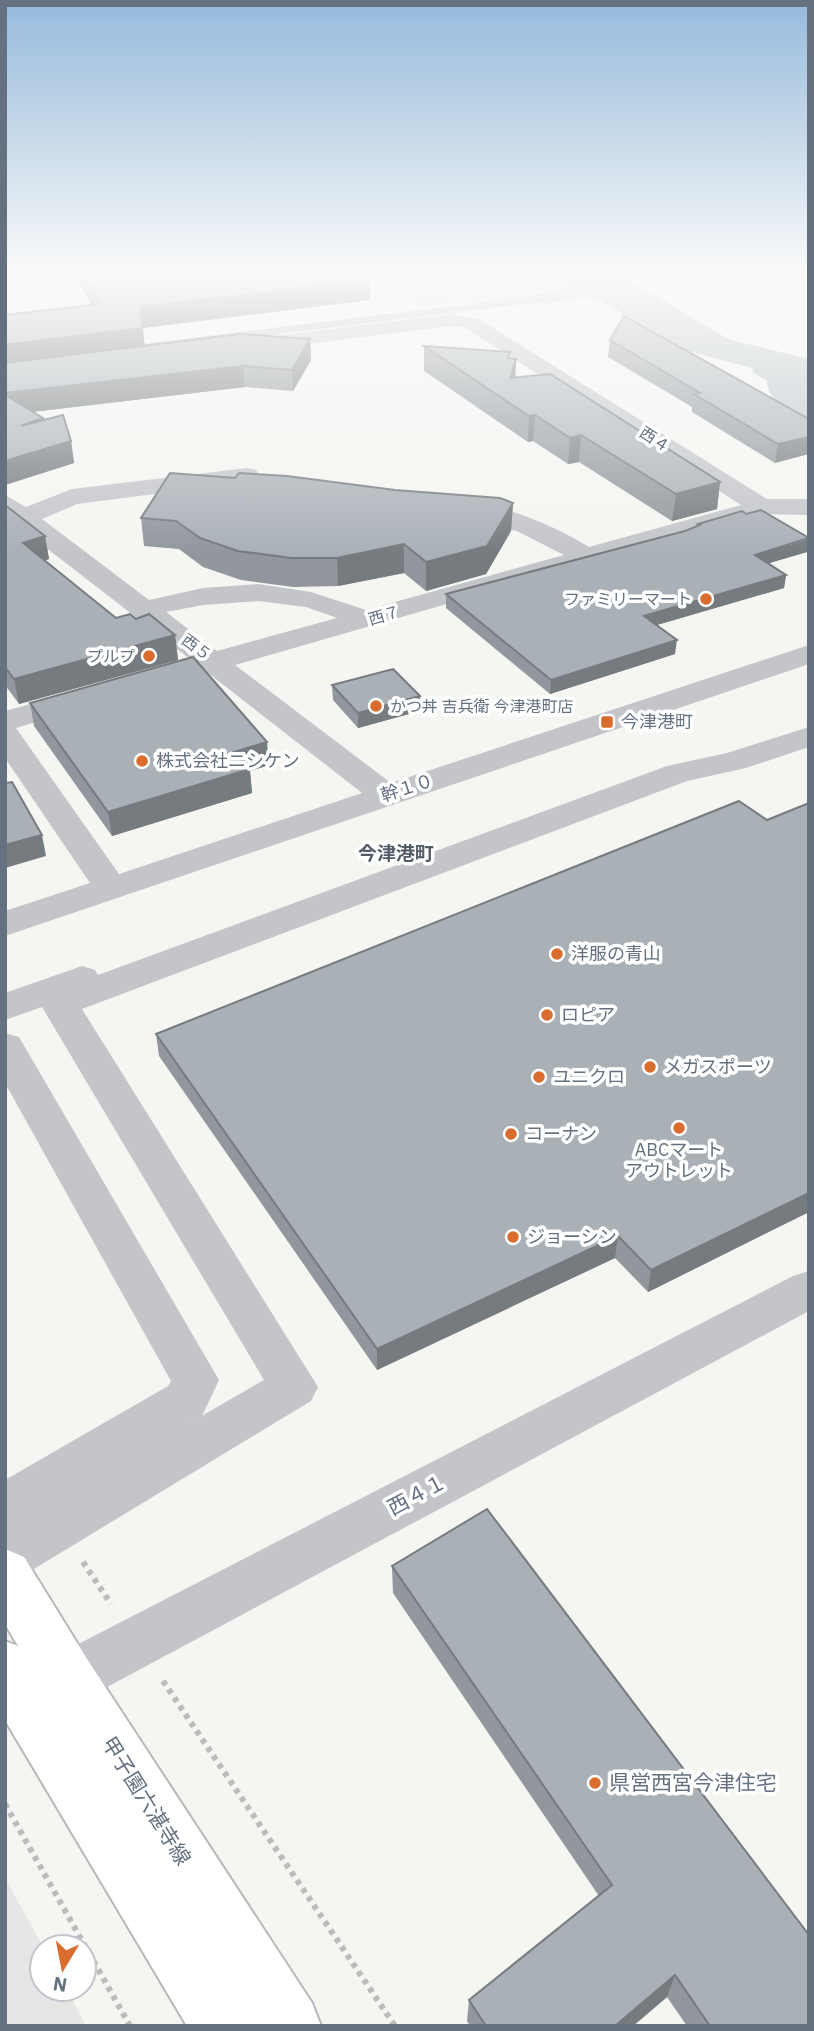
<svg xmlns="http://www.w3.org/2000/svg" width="814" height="2031" viewBox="0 0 814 2031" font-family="'IBM Plex Sans','Noto Sans JP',sans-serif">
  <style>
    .built { fill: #e5e6e5 }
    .water { fill: #bcc4c9 }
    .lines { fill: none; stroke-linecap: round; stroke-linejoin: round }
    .major-casing { stroke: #b6b8bc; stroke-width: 4 }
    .path-far1 { stroke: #babcbe; stroke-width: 2.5; stroke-dasharray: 2 2; stroke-linecap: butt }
    .path { stroke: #babcbe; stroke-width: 6; stroke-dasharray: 5 5; stroke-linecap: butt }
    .minor { fill: #c3c5c9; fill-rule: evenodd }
    .major { fill: #fff; fill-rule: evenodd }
    .wall { fill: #91979d }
    .shaded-wall { fill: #767b7f }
    .building { fill: #a9b0b6; stroke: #767b7f; stroke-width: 2 }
    .poi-dot { fill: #da6c2d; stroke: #fff; stroke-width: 2.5 }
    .labels { text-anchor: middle; stroke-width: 7; stroke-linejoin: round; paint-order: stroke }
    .far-street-label { font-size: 16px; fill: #657181; stroke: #fff }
    .far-poi-label { font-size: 16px; fill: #657181; stroke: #fff; text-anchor: end }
    .poi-label { font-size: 18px; fill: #657181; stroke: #fff; text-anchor: start }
    .street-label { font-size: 18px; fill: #657181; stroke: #fff }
    .neighbourhood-label { font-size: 19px; font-weight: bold; fill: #535b67; stroke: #fff }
    .near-street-label { font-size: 21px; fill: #657181; stroke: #fff }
    .near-poi-label { font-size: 21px; fill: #657181; stroke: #fff; text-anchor: start }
  </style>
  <rect width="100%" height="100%" fill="#f5f5f2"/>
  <g class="built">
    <polygon points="376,270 536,270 553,284 503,294 498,299 417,307"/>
    <polygon points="5,1878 43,1947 42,1989 66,1989 86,2026 5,2026"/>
  </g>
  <path class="water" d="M 555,270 L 613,270 L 728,339 L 809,359 L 809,420 C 792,410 768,403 767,381 L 754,373 L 752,368 L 687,351 L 598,299 L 584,297 L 545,304 L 540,302 L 5,368 L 5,361 L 524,297 L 572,286 L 566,280 L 557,281 L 551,277 L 560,276 Z"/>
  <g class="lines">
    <defs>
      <polygon id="major" points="5,1549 24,1557 87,1659 312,2003 321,2026 187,2026 5,1720 5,1641 18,1646 5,1624"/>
    </defs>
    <use href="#major" class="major-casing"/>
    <polyline class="path-far1" points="496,306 509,296 628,270"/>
    <g class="path">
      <polyline points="83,1562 111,1604"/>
      <polyline points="163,1681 395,2026"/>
      <polyline points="5,1804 130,2026"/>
    </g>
    <g class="minor">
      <polygon points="5,270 29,270 26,274 5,278"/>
      <path d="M 451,314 L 479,319 L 767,499 L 809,499 L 809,515 L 759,514 L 235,665 L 391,783 L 809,645 L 809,664 L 5,936 L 5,911 L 90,883 L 5,758 L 5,711 L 81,690 L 92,693 L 96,699 L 92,705 L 16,728 L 119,874 L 362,793 L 207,672 L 148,689 L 137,686 L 133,680 L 137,674 L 190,659 L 5,516 L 5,495 L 26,507 L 72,489 L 247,468 L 256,470 L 259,475 L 256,480 L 247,482 L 77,504 L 42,519 L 149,600 L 203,588 L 258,584 L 311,592 L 366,610 L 564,555 L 517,531 L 452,516 L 448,511 L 452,506 C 491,496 557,527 589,547 L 741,505 L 466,328 L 451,326 L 250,351 L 239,345 L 250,339 ZM 258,601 L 306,607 L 337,618 L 217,651 L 166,612 L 203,605 Z"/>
      <polygon points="809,727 809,747 746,768 687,781 82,1009 318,1387 311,1401 24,1575 5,1582 5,1480 168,1386 171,1381 5,1083 5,1033 19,1037 219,1380 202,1416 186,1425 264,1380 42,1007 5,1020 5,993 82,966 95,970 98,975 667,766 727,753"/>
      <polygon points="809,1271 809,1311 66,1709 46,1717 26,1709 18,1690 26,1671 793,1276"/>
    </g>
    <use href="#major" class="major"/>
  </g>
  <g class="wall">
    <polygon points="72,270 364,270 364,274 370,280 370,300 143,328 144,346 310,339 311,360 293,391 245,387 32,412 71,441 74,463 5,485 5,315 91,305"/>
    <polygon points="610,340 809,419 775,463 692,412 692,407 608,357"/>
    <polygon points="424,346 516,359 515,378 720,482 717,509 672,521 579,462 568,464 533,441 528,442 424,371"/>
    <polygon points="395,490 513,503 511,531 486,574 426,591 404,573 338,586 293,587 241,580 203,567 179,549 144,546 141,518"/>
    <polygon points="5,505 45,536 49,559 45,561 116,618 136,619 175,635 178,660 19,704 5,685"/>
    <polygon points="698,524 807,552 769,563 786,575 784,588 657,625 675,654 550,694 446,608 446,594 685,531 698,526"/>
    <polygon points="332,685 420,696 420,711 358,728 333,700"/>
    <polygon points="30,703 269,765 250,771 252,793 112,836 34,726"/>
    <polygon points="809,803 809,1212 648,1292 615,1258 377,1370 159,1056 156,1034 767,820"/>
    <polygon points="392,1566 809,2026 687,2026 667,1997 633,2026 470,2026 467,2021 469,2000 599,1896 393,1593"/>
  </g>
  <g class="shaded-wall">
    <polygon points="358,270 364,270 364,281 370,280 370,300 143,328 145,348 5,366 5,345 141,307"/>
    <polygon points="310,339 311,360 293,391 292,370"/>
    <polygon points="516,359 515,384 509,404 510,378"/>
    <polygon points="243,366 245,387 6,415 5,393"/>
    <polygon points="535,415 533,441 528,442 529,416"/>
    <polygon points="581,435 579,462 568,464 570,438"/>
    <polygon points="809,437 809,454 775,463 778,444"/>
    <polygon points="71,441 74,463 5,485 5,461"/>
    <polygon points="720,482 717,509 672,521 676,494"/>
    <polygon points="513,503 511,531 486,574 426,591 426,562"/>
    <polygon points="45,536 49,559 27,566 23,543"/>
    <polygon points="809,539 807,552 753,568 755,555"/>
    <polygon points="404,544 404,573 338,586 337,558"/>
    <polygon points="786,575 784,588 643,629 644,616"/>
    <polygon points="175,635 178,660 19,704 14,679"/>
    <polygon points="677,640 675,654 550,694 551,680"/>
    <polygon points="420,696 420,711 358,728 358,713"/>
    <polygon points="267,742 269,765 250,771 252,793 112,836 108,812 234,752"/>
    <polygon points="42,835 46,856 5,868 5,845"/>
    <polygon points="809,1193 809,1212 648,1292 651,1270"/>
    <polygon points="618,1236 615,1258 377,1370 377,1349"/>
    <polygon points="675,1975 667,1997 633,2026 615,2026"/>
  </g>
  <g class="building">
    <polygon points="80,270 361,270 370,280 141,307 142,328 5,345 5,315 100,304"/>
    <polygon points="624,316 809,419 809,437 778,444 694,394 700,393 610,340"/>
    <polygon points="240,334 310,339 292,370 243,366 5,393 5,363"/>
    <polygon points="424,346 510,352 508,358 516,359 510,378 550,374 720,482 676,494 581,435 570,438 535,415 529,416"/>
    <polygon points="5,395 43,418 21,426 63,415 71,441 5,461"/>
    <polygon points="170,473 235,478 239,473 287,476 395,490 500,498 513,503 487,546 426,562 404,544 337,558 291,558 238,551 200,538 176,521 141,518"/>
    <polygon points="5,505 45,536 23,543 116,618 130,614 136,619 149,614 175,635 14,679 5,667"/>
    <polygon points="761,510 809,538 755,555 786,575 644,616 677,640 551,680 446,594 685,531 700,525 698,524 742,511 746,514"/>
    <polygon points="193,657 267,742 234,752 250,769 108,812 30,703"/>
    <polygon points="393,669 420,696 358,713 332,685"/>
    <polygon points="12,782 42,835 5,845 5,783"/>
    <polygon points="739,801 767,820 809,803 809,1193 651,1270 618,1236 377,1349 156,1034"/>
    <polygon points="487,1509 809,1935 809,2026 710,2026 675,1975 615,2026 486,2026 469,2000 612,1885 392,1566"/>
  </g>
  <linearGradient id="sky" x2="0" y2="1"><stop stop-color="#96badc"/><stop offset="0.49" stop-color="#fafaf9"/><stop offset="1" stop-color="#fafaf9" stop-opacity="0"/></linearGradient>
  <rect width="814" height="554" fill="url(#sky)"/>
  <g class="poi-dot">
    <circle cx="706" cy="599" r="7"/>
    <circle cx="149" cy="656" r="7"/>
    <circle cx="376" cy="706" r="7"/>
    <rect x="600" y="715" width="14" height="14" rx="3.5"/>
    <circle cx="142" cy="761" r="7"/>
    <circle cx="557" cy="954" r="7"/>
    <circle cx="547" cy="1015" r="7"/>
    <circle cx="650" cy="1067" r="7"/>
    <circle cx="539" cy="1077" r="7"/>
    <circle cx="679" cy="1128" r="7"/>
    <circle cx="511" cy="1134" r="7"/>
    <circle cx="513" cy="1237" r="7"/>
    <circle cx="595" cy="1783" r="7"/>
  </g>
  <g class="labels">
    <g class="far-street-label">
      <text transform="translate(655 439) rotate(33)" y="6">西４</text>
      <text transform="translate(384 615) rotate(-16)" y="6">西７</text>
      <text transform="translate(197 647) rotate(37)" y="6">西５</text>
    </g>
    <g class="far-poi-label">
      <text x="692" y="605">ファミリーマート</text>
      <text x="135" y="662">プルプ</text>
      <text x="390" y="712" text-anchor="start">かつ丼 吉兵衛 今津港町店</text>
    </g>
    <g class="poi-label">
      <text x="621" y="728">今津港町</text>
      <text x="156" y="767">株式会社ニシケン</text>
      <text x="571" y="960">洋服の青山</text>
      <text x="561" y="1021">ロピア</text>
      <text x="664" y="1073">メガスポーツ</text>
      <text x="553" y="1083">ユニクロ</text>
      <text x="525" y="1140">コーナン</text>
      <text x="679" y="1156" text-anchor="middle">ABCマート<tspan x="679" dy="21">アウトレット</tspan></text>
      <text x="527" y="1243">ジョーシン</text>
    </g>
    <g class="street-label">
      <text transform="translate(407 788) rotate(-18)" y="6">幹１０</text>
    </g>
    <g class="neighbourhood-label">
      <text x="396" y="860">今津港町</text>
    </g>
    <g class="near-street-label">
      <text transform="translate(417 1495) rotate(-28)" y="7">西４１</text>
      <text transform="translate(146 1801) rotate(58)" y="7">甲子園六湛寺線</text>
    </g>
    <g class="near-poi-label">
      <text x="609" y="1790">県営西宮今津住宅</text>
    </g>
  </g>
  <rect width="814" height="2031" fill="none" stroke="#657181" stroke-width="14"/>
  <g transform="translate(63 1968) rotate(190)"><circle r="33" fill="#ffffff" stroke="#c1c6cd" stroke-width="2"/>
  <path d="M0-5L12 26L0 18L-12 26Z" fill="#da6c2d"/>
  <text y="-10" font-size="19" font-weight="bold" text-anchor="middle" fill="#657181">N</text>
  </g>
</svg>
